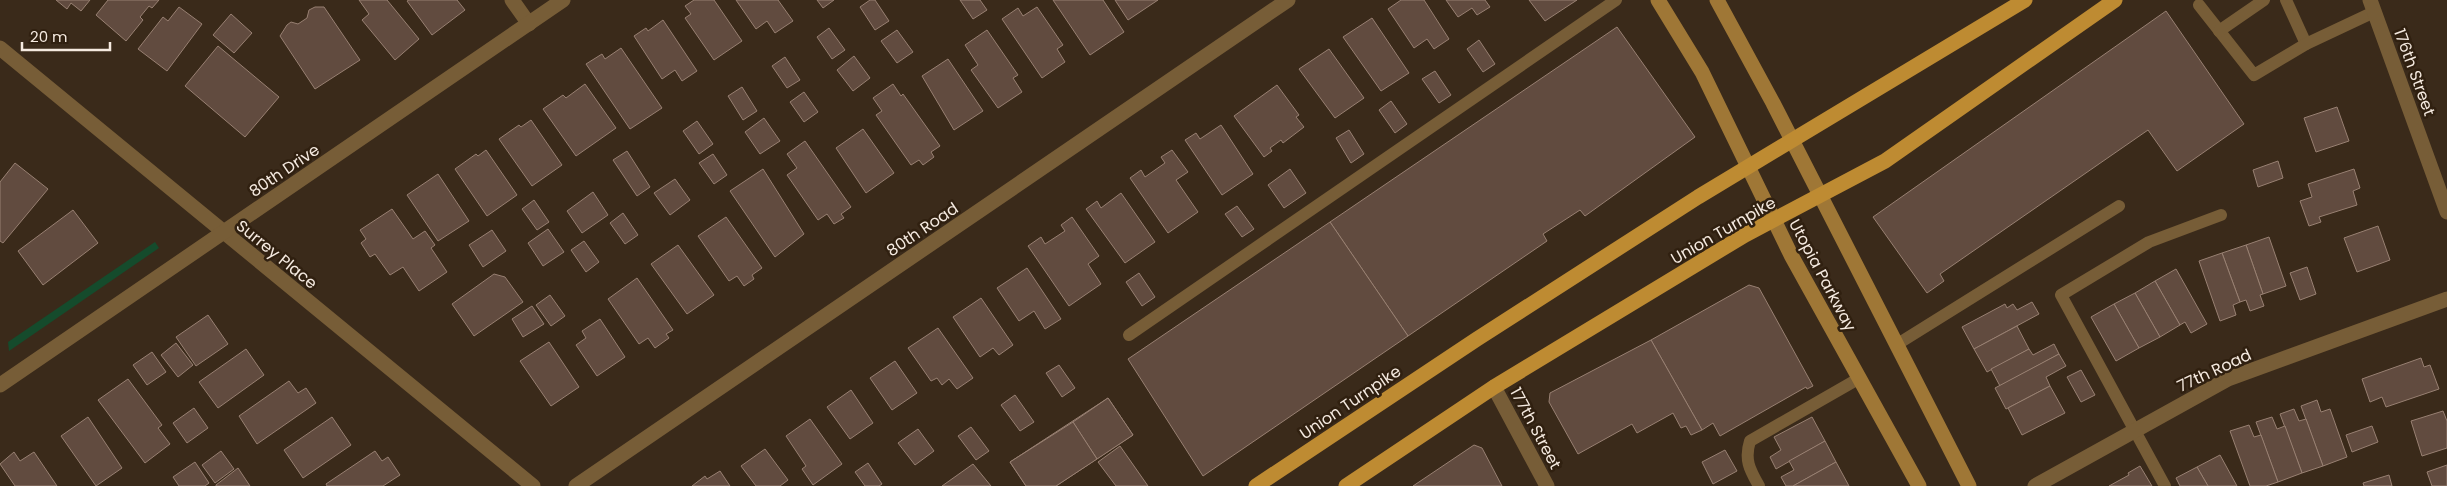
<svg xmlns="http://www.w3.org/2000/svg" width="2447" height="486" viewBox="0 0 2447 486" font-family="Poppins,sans-serif">
  <style>
    .green { fill: #154b2c }
    .building { fill: #614b3f; stroke: #988072 }
    .lines { fill: none; stroke-linecap: round; stroke-linejoin: round }
    .lane { stroke: #775d37; stroke-width: 12 }
    .street { stroke: #775d37; stroke-width: 15 }
    .secondary { stroke: #9f7736; stroke-width: 15 }
    .primary { stroke: #be8b32; stroke-width: 15 }
    .labels { text-anchor: middle; stroke-width: 5; stroke-linejoin: round; paint-order: stroke }
    .street-label { font-size: 16px; fill: #f5eae0; stroke: #302010 }
  </style>
  <rect width="100%" height="100%" fill="#3a2a1a"/>
  <polygon class="green" points="155,242 159,248 9,351 8,342"/>
  <g class="building">
    <polygon points="56,0 90,0 81,11 71,3 67,9"/>
    <polygon points="108,0 159,0 152,8 149,6 140,17 143,20 126,41 96,15"/>
    <polygon points="359,0 387,0 419,39 395,60 362,20 369,14"/>
    <polygon points="409,0 457,0 465,10 432,35 407,1"/>
    <polygon points="694,0 714,0 742,41 714,60 685,18 691,14 685,6"/>
    <polygon points="736,0 778,0 793,21 775,33 767,21 756,29"/>
    <polygon points="817,0 834,0 823,8"/>
    <polygon points="870,0 875,0 889,21 875,30 860,7"/>
    <polygon points="960,0 980,0 987,10 973,19"/>
    <polygon points="1053,0 1103,0 1124,32 1090,55"/>
    <polygon points="1115,0 1158,0 1128,20"/>
    <polygon points="1401,0 1424,0 1449,39 1434,49 1427,39 1414,48 1388,9"/>
    <polygon points="1446,0 1485,0 1490,7 1477,15 1472,8 1458,17"/>
    <polygon points="1529,0 1577,0 1545,21"/>
    <polygon points="179,7 202,24 167,71 138,49 163,17 168,21"/>
    <polygon points="315,7 324,7 360,60 315,89 280,36 287,25 291,22 298,24 307,18 309,10"/>
    <polygon points="1037,7 1063,45 1057,49 1065,62 1042,78 1002,19 1018,8 1023,16"/>
    <polygon points="2166,11 2244,124 2177,171 2148,130 1940,274 1944,281 1927,293 1873,217"/>
    <polygon points="231,14 252,33 234,53 213,35"/>
    <polygon points="1372,18 1409,73 1381,91 1343,37"/>
    <polygon points="663,20 697,71 682,81 675,70 662,79 634,36 646,28 648,31"/>
    <polygon points="1617,27 1695,137 1585,216 1580,210 1543,234 1547,241 1408,336 1330,222"/>
    <polygon points="829,28 845,50 832,59 817,37"/>
    <polygon points="897,30 913,52 897,63 881,41"/>
    <polygon points="987,30 1018,75 1013,78 1022,92 998,108 971,70 978,65 965,45"/>
    <polygon points="1479,40 1495,64 1483,72 1467,49"/>
    <polygon points="218,46 279,97 245,137 185,86"/>
    <polygon points="621,48 662,108 630,129 586,64 602,54 605,59"/>
    <polygon points="1329,49 1364,98 1335,118 1299,69"/>
    <polygon points="854,56 870,78 853,91 837,70"/>
    <polygon points="785,57 800,80 787,88 772,66"/>
    <polygon points="948,59 983,111 954,130 922,76"/>
    <polygon points="1435,71 1451,95 1439,103 1422,79"/>
    <polygon points="585,84 616,128 576,156 543,109 563,95 566,98"/>
    <polygon points="893,84 901,96 903,94 940,146 931,152 934,157 923,165 919,160 911,165 876,115 882,111 873,98"/>
    <polygon points="1277,85 1299,115 1296,117 1304,127 1283,143 1281,140 1270,148 1272,151 1264,157 1234,116"/>
    <polygon points="742,87 757,111 743,120 728,96"/>
    <polygon points="804,92 818,112 804,122 790,102"/>
    <polygon points="1391,101 1407,124 1395,133 1379,110"/>
    <polygon points="2337,107 2349,141 2316,152 2304,118"/>
    <polygon points="764,118 780,141 760,154 745,132"/>
    <polygon points="531,120 562,165 532,186 499,139 519,125 521,127"/>
    <polygon points="697,121 713,144 699,154 683,131"/>
    <polygon points="1221,125 1253,174 1222,195 1185,140 1196,133 1200,139"/>
    <polygon points="863,129 894,173 866,193 836,148"/>
    <polygon points="1349,130 1364,154 1351,163 1336,138"/>
    <polygon points="805,141 851,207 841,214 844,218 834,224 827,214 818,220 787,175 797,168 787,154"/>
    <polygon points="486,150 517,195 487,216 455,169 476,154 478,156"/>
    <polygon points="1172,150 1188,172 1176,180 1198,212 1168,233 1130,178 1141,170 1145,177 1165,163 1161,157"/>
    <polygon points="627,151 650,187 637,196 613,160"/>
    <polygon points="713,154 727,175 714,184 699,163"/>
    <polygon points="2278,161 2283,178 2258,187 2253,170"/>
    <polygon points="15,163 48,189 3,243 0,241 0,182"/>
    <polygon points="763,169 804,234 775,257 730,191"/>
    <polygon points="1290,169 1306,193 1284,208 1268,185"/>
    <polygon points="2354,169 2360,188 2353,191 2357,205 2319,217 2321,222 2309,226 2300,201 2312,197 2308,184"/>
    <polygon points="438,174 469,221 438,241 407,195"/>
    <polygon points="675,179 690,200 670,215 654,193"/>
    <polygon points="593,192 608,215 582,233 567,211"/>
    <polygon points="1121,193 1155,242 1125,263 1086,209 1097,201 1101,208"/>
    <polygon points="534,200 549,222 537,230 522,209"/>
    <polygon points="1237,206 1254,229 1242,237 1225,214"/>
    <polygon points="392,209 413,239 425,231 435,245 431,248 447,272 419,291 403,267 390,275 375,254 370,257 361,243 366,239 360,230"/>
    <polygon points="73,210 98,243 43,285 18,251"/>
    <polygon points="623,213 638,235 625,244 610,223"/>
    <polygon points="726,217 762,268 752,275 754,279 744,286 737,276 729,281 698,236"/>
    <polygon points="1072,217 1099,256 1088,264 1101,284 1069,306 1028,246 1041,237 1045,244 1065,231 1061,225"/>
    <polygon points="1330,222 1408,336 1203,476 1128,359"/>
    <polygon points="2378,226 2390,260 2357,272 2344,238"/>
    <polygon points="548,229 564,252 543,266 528,243"/>
    <polygon points="492,230 506,251 483,267 469,245"/>
    <polygon points="2269,237 2286,286 2263,294 2246,245"/>
    <polygon points="584,241 599,262 586,272 571,250"/>
    <polygon points="678,245 714,295 687,314 651,264"/>
    <polygon points="2246,245 2263,294 2260,295 2264,306 2250,311 2246,300 2240,302 2222,253"/>
    <polygon points="2222,253 2240,302 2233,305 2236,315 2220,321 2199,261"/>
    <polygon points="2307,267 2316,294 2300,300 2290,273"/>
    <polygon points="1027,268 1061,319 1045,329 1034,311 1019,321 997,288"/>
    <polygon points="2176,269 2207,324 2191,333 2185,322 2180,325 2155,281"/>
    <polygon points="1139,273 1155,297 1142,306 1126,282"/>
    <polygon points="494,274 505,277 523,302 474,336 452,304"/>
    <polygon points="637,278 673,330 666,334 669,338 655,348 648,338 639,344 608,299"/>
    <polygon points="2155,281 2180,325 2160,337 2135,293"/>
    <polygon points="1749,285 1759,288 1813,386 1807,389 1806,387 1720,436 1713,423 1702,430 1651,340"/>
    <polygon points="2135,293 2160,337 2139,348 2114,304"/>
    <polygon points="550,295 565,316 551,326 536,305"/>
    <polygon points="981,298 1013,345 999,355 993,348 980,357 953,317"/>
    <polygon points="2032,302 2039,314 1974,349 1962,327 2005,304 2007,308 2013,304 2017,310"/>
    <polygon points="2114,304 2139,348 2116,361 2091,317"/>
    <polygon points="532,306 544,324 523,337 512,319"/>
    <polygon points="208,315 228,344 196,366 176,337"/>
    <polygon points="600,319 625,357 597,376 576,345 586,338 582,331"/>
    <polygon points="2017,326 2029,349 1987,372 1974,349"/>
    <polygon points="938,328 973,378 957,389 949,379 942,385 937,378 931,381 908,348"/>
    <polygon points="1651,340 1702,430 1691,435 1686,426 1681,428 1673,413 1637,433 1632,424 1578,454 1549,402 1550,393"/>
    <polygon points="549,342 579,387 551,406 520,361"/>
    <polygon points="176,343 193,365 178,377 161,355"/>
    <polygon points="2054,344 2059,354 2000,386 1991,369 2029,349 2033,355"/>
    <polygon points="246,349 264,375 218,408 199,382"/>
    <polygon points="152,352 166,372 147,385 133,365"/>
    <polygon points="2059,354 2066,366 2046,377 2050,386 2006,409 1995,388"/>
    <polygon points="2421,358 2424,367 2430,365 2439,389 2386,407 2382,397 2370,402 2362,379"/>
    <polygon points="895,361 917,393 892,410 870,378"/>
    <polygon points="1059,365 1075,388 1062,397 1046,373"/>
    <polygon points="2081,370 2095,395 2081,402 2067,377"/>
    <polygon points="128,379 162,425 158,428 170,444 145,463 98,400"/>
    <polygon points="289,381 298,393 306,388 316,403 257,444 239,416"/>
    <polygon points="2050,386 2065,413 2022,435 2008,408"/>
    <polygon points="851,390 873,423 850,439 827,407"/>
    <polygon points="1015,395 1034,422 1020,431 1001,405"/>
    <polygon points="1108,398 1133,435 1056,486 1026,486 1010,462"/>
    <polygon points="1108,398 1133,435 1097,459 1073,422"/>
    <polygon points="2317,400 2321,412 2330,409 2347,457 2323,466 2301,406"/>
    <polygon points="194,408 208,428 187,443 173,423"/>
    <polygon points="2294,409 2299,421 2306,419 2323,466 2302,473 2280,414"/>
    <polygon points="2443,411 2447,421 2447,448 2422,456 2411,421"/>
    <polygon points="88,417 122,468 96,486 61,436"/>
    <polygon points="332,417 351,445 303,478 284,450"/>
    <polygon points="1812,417 1825,441 1776,469 1770,457 1781,450 1774,437"/>
    <polygon points="2272,417 2277,429 2285,426 2302,473 2278,482 2256,422"/>
    <polygon points="810,419 842,464 813,485 802,469 806,466 786,436"/>
    <polygon points="1073,422 1097,459 1056,486 1026,486 1010,462"/>
    <polygon points="2249,425 2254,437 2261,435 2278,482 2266,486 2250,486 2230,431"/>
    <polygon points="2372,426 2378,442 2352,452 2346,435"/>
    <polygon points="971,427 989,451 976,460 958,436"/>
    <polygon points="918,429 934,451 915,465 898,443"/>
    <polygon points="1825,441 1836,462 1793,486 1786,486 1781,477 1794,470 1789,461"/>
    <polygon points="1474,445 1482,448 1502,486 1413,486"/>
    <polygon points="1120,446 1148,486 1116,486 1098,462"/>
    <polygon points="765,449 788,480 780,486 756,486 741,466"/>
    <polygon points="1725,450 1737,471 1713,484 1702,462"/>
    <polygon points="221,451 234,469 215,483 202,465"/>
    <polygon points="375,451 382,461 388,457 400,475 383,486 327,486 326,484"/>
    <polygon points="14,452 20,461 34,452 57,486 15,486 0,464"/>
    <polygon points="2220,455 2237,486 2208,486 2197,467"/>
    <polygon points="195,462 209,483 205,486 179,486 173,477"/>
    <polygon points="1836,462 1849,486 1793,486"/>
    <polygon points="868,463 882,484 879,486 865,486 855,472"/>
    <polygon points="973,464 991,486 942,486"/>
    <polygon points="2447,465 2447,486 2432,486 2427,472"/>
    <polygon points="2140,466 2152,486 2109,486 2129,475 2128,473"/>
    <polygon points="2197,467 2208,486 2180,486 2176,478"/>
    <polygon points="238,468 250,486 216,486 216,485"/>
    <polygon points="720,471 730,486 692,486 705,476 707,479"/>
    <polygon points="2389,475 2392,486 2364,486 2363,483"/>
  </g>
  <g class="lines">
    <g class="lane">
      <polyline points="2286,0 2306,44"/>
      <polyline points="2199,5 2254,75 2306,44 2374,12"/>
      <polyline points="2219,31 2264,0"/>
      <polyline points="1129,335 1616,0"/>
      <polyline points="1896,345 2119,206"/>
      <path d="M 1759,486 C 1750,470 1744,460 1750,441 L 1858,379"/>
      <polyline points="2165,486 2061,295 2149,242 2221,215"/>
    </g>
    <g class="street">
      <polyline points="512,0 529,24"/>
      <polyline points="2370,0 2447,212"/>
      <polyline points="0,48 533,486"/>
      <polyline points="0,385 563,0"/>
      <polyline points="1494,387 1547,486"/>
      <polyline points="576,486 1288,0"/>
      <polyline points="2035,486 2228,379 2447,299"/>
    </g>
    <g class="secondary">
      <polyline points="1658,0 1702,72 1791,255 1919,486"/>
      <polyline points="1717,0 1773,103 1969,486"/>
    </g>
    <g class="primary">
      <polyline points="1256,486 1477,339 1698,197 2025,0"/>
      <polyline points="1346,486 1494,387 1745,235 1885,161 2115,0"/>
    </g>
  </g>
  <g class="labels">
    <g class="street-label">
      <text transform="translate(2415 72) rotate(70)" y="6">176th Street</text>
      <text transform="translate(284 170) rotate(-34)" y="6">80th Drive</text>
      <text transform="translate(922 229) rotate(-34)" y="6">80th Road</text>
      <text transform="translate(1723 230) rotate(-30)" y="6">Union Turnpike</text>
      <text transform="translate(277 254) rotate(39)" y="6">Surrey Place</text>
      <text transform="translate(1823 275) rotate(62)" y="6">Utopia Parkway</text>
      <text transform="translate(2214 370) rotate(-25)" y="6">77th Road</text>
      <text transform="translate(1350 402) rotate(-34)" y="6">Union Turnpike</text>
      <text transform="translate(1536 428) rotate(62)" y="6">177th Street</text>
    </g>
  </g>
  <path d="M22 42v8h88v-8" fill="none" stroke="#f5eae0" stroke-width="2.5"/>
  <text x="30" y="42" font-size="15" fill="#f5eae0" stroke="#302010" stroke-width="4" paint-order="stroke">20 m</text>
</svg>
